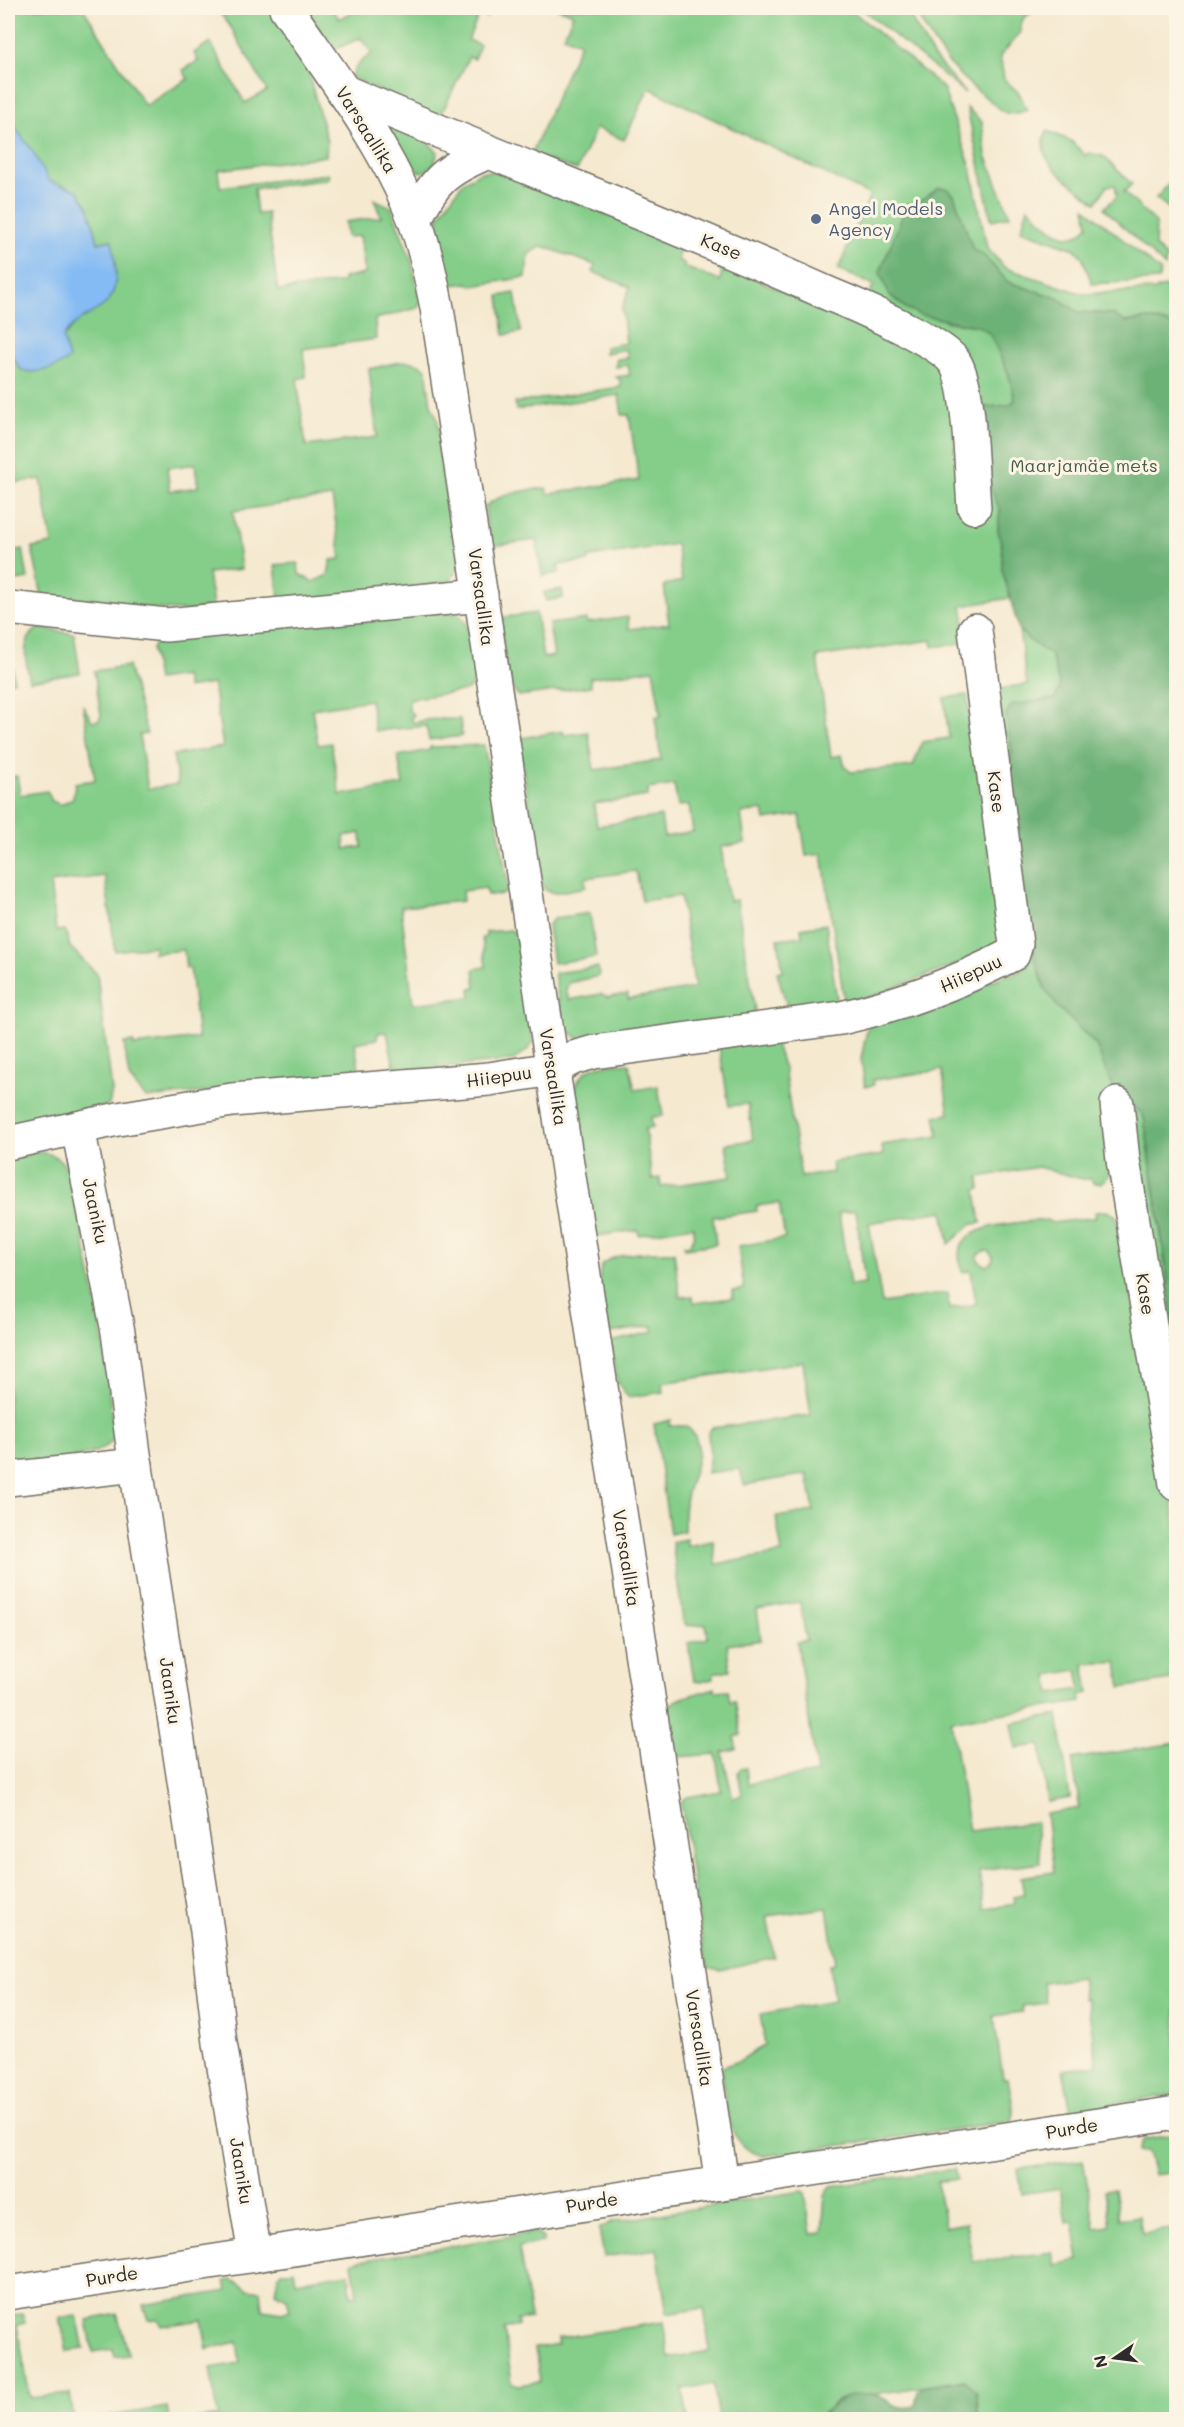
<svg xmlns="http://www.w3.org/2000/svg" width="1184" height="2427" viewBox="0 0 1184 2427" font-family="Mali,sans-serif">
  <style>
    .green { fill: #85ce8a; stroke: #587c5a; stroke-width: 1.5; fill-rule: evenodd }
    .forest { fill: #6cb176; stroke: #4c6e50; stroke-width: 1.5 }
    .water { fill: #85bbf4; stroke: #587390; stroke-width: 1.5 }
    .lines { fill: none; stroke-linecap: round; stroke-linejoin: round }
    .minor-casing { stroke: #726e65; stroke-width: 36 }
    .minor { stroke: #fff; stroke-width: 33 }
    .service-dot { fill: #5c6f8a; stroke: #fcf5e5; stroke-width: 2 }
    .labels { text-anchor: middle; stroke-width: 6; stroke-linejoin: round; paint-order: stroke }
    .street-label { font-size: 18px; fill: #2b2b2b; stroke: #fcf5e5 }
    .service-label { font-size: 18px; fill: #4e5e75; stroke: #fcf5e5; text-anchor: start }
    .park-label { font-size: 18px; fill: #465c48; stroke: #fcf5e5 }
  </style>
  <rect width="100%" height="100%" fill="#fcf5e5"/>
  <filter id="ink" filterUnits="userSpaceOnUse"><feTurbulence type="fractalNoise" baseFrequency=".0167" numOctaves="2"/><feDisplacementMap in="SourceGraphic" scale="12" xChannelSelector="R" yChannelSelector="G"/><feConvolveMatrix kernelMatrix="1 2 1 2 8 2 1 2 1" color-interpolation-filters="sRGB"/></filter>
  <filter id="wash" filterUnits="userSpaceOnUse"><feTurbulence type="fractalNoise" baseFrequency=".008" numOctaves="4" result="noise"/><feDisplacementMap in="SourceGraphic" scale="24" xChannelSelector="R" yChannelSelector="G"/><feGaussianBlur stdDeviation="1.35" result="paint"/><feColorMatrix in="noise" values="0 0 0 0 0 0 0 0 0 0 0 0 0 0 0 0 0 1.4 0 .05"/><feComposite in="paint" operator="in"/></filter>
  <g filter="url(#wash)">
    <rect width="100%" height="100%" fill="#f5e9d0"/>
    <g class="green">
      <path d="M 8,8 L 83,8 L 145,106 L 188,79 L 183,70 L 198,61 L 194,53 L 210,42 L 245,103 L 267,91 L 230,26 L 216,8 L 267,8 L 302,55 L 307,67 L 327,141 L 326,156 L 218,170 L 220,187 L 328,174 L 329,179 L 254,189 L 257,214 L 267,213 L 278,291 L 343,282 L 343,278 L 365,274 L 360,236 L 347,237 L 345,222 L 381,217 L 374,199 L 391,207 L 411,259 L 420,301 L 418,308 L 375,319 L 376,339 L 303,349 L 306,377 L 297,379 L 306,446 L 377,437 L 369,369 C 385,367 410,353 426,369 L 431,405 L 437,417 L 458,555 L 459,568 L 449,582 L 280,606 L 275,565 L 298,563 L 299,574 L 313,582 L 328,575 L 331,560 L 341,559 L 332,497 L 233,511 L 241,569 L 208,573 L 213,606 L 189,611 L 43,601 L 32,548 L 52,544 L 41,479 L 8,484 L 8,332 L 59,343 L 79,319 L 110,299 L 115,274 L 111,240 L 98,243 L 91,215 L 8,160 ZM 195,464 L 198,487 L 170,491 L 167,468 Z"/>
      <polygon points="305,8 332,8 339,19 360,8 492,8 487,17 479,14 468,40 480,45 474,59 469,57 439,119 351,77 358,64 372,53 360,38 332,51"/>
      <polygon points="557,8 849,8 943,88 971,168 987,248 1005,268 1083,294 1154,290 1176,284 1176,326 1150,319 1125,322 1112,314 1078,312 1057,298 1008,282 982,254 973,250 954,195 939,188 916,204 880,272 889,294 948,322 978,326 990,334 1009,375 1015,400 1008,405 979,408 869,299 873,285 838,269 870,195 649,88 624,140 596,128 577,170 531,155 580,43 564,36 573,14"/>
      <polygon points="861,8 905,8 933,56 965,93"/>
      <path d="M 913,8 L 1040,8 C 1029,16 1020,13 1021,32 L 1000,56 L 1004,79 L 1019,93 L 1027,110 C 1001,120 1001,108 983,95 C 948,69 934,44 913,8 Z"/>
      <polygon points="967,108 982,122 986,155 1010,216 992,220 991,218"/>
      <polygon points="381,122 426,141 438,152 434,164 424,172 411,170"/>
      <path d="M 1047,131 L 1071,141 L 1086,156 L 1088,153 L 1103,156 L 1132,184 L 1124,192 L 1156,223 L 1155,246 L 1166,257 L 1165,267 L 1104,208 L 1117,196 L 1115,185 L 1107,186 L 1096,203 C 1076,185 1030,162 1047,131 Z"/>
      <path d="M 495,171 L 680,243 L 678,260 L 684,263 L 684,267 L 720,281 L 723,265 L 933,356 L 949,386 L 958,475 L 955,497 L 958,505 L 986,476 L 1000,511 L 998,530 L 1002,548 L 1002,569 L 1011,598 L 962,606 L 968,642 L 933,647 L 932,640 L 817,657 L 831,757 L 842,755 L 845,767 L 851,772 L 913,766 L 922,742 L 949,738 L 944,698 L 967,695 L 1002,943 L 990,952 L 845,1006 L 822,854 L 806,856 L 800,815 L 765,820 L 763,810 L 741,813 L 745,843 L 721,847 L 729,901 L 737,900 L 755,1011 L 748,1018 L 588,1041 L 576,1037 L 563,1025 L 554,973 L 598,967 L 599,976 L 569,983 L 566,989 L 569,1000 L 601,994 L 608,997 L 628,994 L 628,999 L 695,988 L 680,896 L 642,901 L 636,871 L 585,878 L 586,887 L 554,893 L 545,890 L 540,879 L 519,744 L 522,738 L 563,731 L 564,735 L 588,732 L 594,770 L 661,760 L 655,717 L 661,716 L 653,669 L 590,678 L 591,686 L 519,696 L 510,687 L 499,618 L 536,613 L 543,658 L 554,656 L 549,624 L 587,619 L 587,623 L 628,617 L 629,629 L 669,624 L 664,585 L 682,581 L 676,544 L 589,557 L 589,561 L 558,565 L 559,573 L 542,576 L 536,540 L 492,546 L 489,543 L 485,507 C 499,493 527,490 546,488 L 548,494 L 639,480 L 629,415 L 622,415 L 619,395 L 516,410 L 515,403 L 621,387 L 620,380 L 616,377 L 630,375 L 628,365 L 615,367 L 617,359 L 628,358 L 626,349 L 605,353 L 605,347 L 626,343 L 622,308 L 630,287 L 593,272 L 595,265 L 542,246 L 529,254 L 526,277 L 472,286 L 468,283 L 451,285 L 440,249 L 439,216 L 463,182 L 481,172 ZM 674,785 L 678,806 L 689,805 L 693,832 L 664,837 L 661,816 L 597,826 L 594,804 L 648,796 L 648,789 Z"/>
      <polygon points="1169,184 1176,188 1176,214 1156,198"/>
      <path d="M 1028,207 C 1042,222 1070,253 1088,225 L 1085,208 L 1160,271 L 1159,280 L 1092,284 L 1082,257 L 1075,249 L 1021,230 Z"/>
      <polygon points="515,293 521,332 504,335 499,296"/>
      <polygon points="23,549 28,579 8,582 8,552"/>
      <polygon points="562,589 563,598 546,601 544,592"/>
      <path d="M 435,612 L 458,614 C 474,627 477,661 475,681 L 468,690 L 409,699 L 409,711 L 414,715 L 410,719 L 416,723 C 427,717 446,720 460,719 L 462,736 L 429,740 L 426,726 L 375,731 L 370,700 L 312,709 L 318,745 L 331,743 L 340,795 L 403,785 L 398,756 L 430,750 L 430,747 L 484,745 L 509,891 L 501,895 L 487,895 L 486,888 L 462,891 L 463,901 L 401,907 L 413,1004 L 471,997 L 470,989 L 476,988 L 474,969 L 486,967 L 482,938 L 486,937 L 486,932 L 512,930 L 517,938 L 533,1042 L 528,1050 L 512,1061 L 395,1071 L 387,1032 L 378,1033 L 377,1039 L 355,1043 L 360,1076 L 146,1098 L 129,1078 L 124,1043 L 133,1042 L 134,1046 L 198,1038 L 190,968 L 186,968 L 184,950 L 153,953 L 155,946 L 115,951 L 105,876 L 50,883 L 56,931 L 65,930 L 70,947 L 97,974 L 112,1091 L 109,1105 L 8,1127 L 8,778 L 17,776 L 20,795 L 47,791 L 52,801 L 61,805 L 73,798 L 75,783 L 95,780 L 83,705 L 92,721 L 99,720 L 101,715 L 94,671 L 128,666 L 147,734 L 139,735 L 148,789 L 178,784 L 173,755 L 223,747 L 213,684 L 187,688 L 185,676 L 157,680 L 152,649 L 157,639 ZM 361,833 L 362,847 L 345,849 L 344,836 Z"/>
      <path d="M 39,628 L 74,634 L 80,673 L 30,681 C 26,663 19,640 39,628 Z"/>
      <polygon points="1019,630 1030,641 1051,655 1060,687 1055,699 1011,705 1006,715 1012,755 1007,781 997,696 1004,688 1027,684"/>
      <polygon points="8,649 10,649 14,681 8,682"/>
      <polygon points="590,913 596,957 553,963 548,925 555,918"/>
      <polygon points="826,924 838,1007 792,1010 787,1006 777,972 783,971 778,939 802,936 801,928"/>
      <path d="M 1030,944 L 1045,989 L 1057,1006 L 1097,1045 L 1116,1097 L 1109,1176 L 1101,1183 L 1093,1183 L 1091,1179 L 1082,1179 L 1038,1167 L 979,1177 L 980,1189 L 976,1190 L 981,1223 L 972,1224 L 949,1244 L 943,1211 L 869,1223 L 882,1303 L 947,1293 L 950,1309 L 976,1304 L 971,1271 L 962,1272 C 961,1265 957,1255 960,1248 C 971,1222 1022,1223 1047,1220 L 1052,1223 L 1096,1217 L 1095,1212 L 1107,1211 L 1116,1216 L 1168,1473 L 1176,1528 L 1176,1679 L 1121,1688 L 1117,1662 C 1105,1664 1095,1662 1084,1664 L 1089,1693 L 1080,1695 L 1081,1702 L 951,1721 L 969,1831 L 1036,1822 L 1041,1863 L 979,1871 L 984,1909 L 1015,1904 L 1014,1896 L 1024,1894 L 1021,1877 L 1054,1872 L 1046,1814 L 1080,1808 L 1072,1759 L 1176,1743 L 1176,2094 L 1071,2111 L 1063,2070 L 1097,2065 L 1087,1998 L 1084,1998 L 1081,1978 L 1043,1983 L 1046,2003 L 1022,2006 L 1022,2012 L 994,2016 L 1003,2078 L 1008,2078 L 1014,2113 L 1012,2121 L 764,2156 C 723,2147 726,2101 722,2067 L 739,2061 L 765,2045 L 760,2014 L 834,2001 L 829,1964 L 835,1963 L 827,1908 L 767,1916 L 774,1957 L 720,1970 L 708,1967 L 703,1949 L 681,1802 L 687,1797 L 721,1791 L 716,1754 L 676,1757 L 673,1754 L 666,1708 C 677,1697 700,1693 715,1688 L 715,1691 L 728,1690 L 730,1702 L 735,1701 L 741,1735 L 735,1737 L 736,1749 L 722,1752 L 733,1798 L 742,1795 L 738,1773 L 740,1769 L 746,1768 L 748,1784 L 817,1773 L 797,1642 L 806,1640 L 800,1602 L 757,1609 L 761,1640 L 727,1645 L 730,1670 L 713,1673 L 713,1679 L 701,1682 L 694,1681 L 688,1643 L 708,1638 L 706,1624 L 687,1626 L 683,1621 L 672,1542 L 686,1539 L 687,1546 L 713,1541 L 716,1564 L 782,1553 L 776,1517 L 814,1511 L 807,1474 L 744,1485 L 740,1469 L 707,1473 L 710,1455 L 708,1433 L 712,1428 L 811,1415 L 803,1362 L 662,1383 L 663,1392 L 628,1397 L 617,1382 L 610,1342 L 653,1332 L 653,1326 L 610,1333 C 606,1323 596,1274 602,1265 C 612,1252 658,1251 674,1252 L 680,1297 L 692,1296 L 694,1303 L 733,1298 L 733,1291 L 744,1289 L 738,1246 L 785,1238 L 779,1203 L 756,1206 L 757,1211 L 713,1217 L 716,1244 L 685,1248 L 684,1245 L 689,1245 L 694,1237 L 693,1226 L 639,1235 L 638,1230 L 598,1236 L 592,1229 L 581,1159 L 586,1157 L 581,1154 C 577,1127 561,1084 592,1068 C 602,1063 619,1064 629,1063 L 635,1090 L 658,1086 L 663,1116 L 651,1117 L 653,1128 L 645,1129 L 652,1179 L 660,1178 L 661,1187 L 731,1177 L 726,1144 L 753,1140 L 748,1104 L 729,1106 L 719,1046 L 775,1041 L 784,1069 L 801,1177 L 833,1172 L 832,1162 L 883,1155 L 882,1145 L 939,1136 L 935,1116 L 949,1114 L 942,1070 L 873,1080 L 874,1085 L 865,1087 L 861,1058 L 868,1026 L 1007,975 C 1027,972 1032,965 1030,944 ZM 856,1210 L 865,1284 L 850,1286 L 839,1213 ZM 984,1251 L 988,1251 L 993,1257 L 992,1262 L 986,1266 L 978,1260 L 978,1255 ZM 1077,1670 L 1081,1689 L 1051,1694 L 1048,1675 Z"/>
      <polygon points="1134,1108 1141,1112 1144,1117 1173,1320 1176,1424 1155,1302"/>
      <path d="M 36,1152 C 55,1152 64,1161 72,1178 L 103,1338 L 114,1438 C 104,1460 31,1463 8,1466 L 8,1159 Z"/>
      <path d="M 671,1420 L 669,1426 L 686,1426 C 710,1444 692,1471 687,1493 C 683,1506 684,1518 684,1531 L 670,1534 L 654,1424 Z"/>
      <polygon points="1058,1715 1070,1798 1048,1802 1040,1745 1016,1748 1012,1723"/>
      <polygon points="1176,2134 1176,2172 1154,2175 1148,2151 1138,2152 1142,2140"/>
      <polygon points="1083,2160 1095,2228 1110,2226 1105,2190 1114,2189 1119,2219 1139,2216 1142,2233 1170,2229 1173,2245 1176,2244 1176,2419 982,2419 978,2418 978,2406 965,2380 837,2400 819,2419 719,2419 713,2384 683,2389 688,2419 196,2419 218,2416 210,2368 240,2363 237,2342 207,2349 202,2320 162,2326 158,2319 148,2320 143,2305 227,2291 225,2281 233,2280 248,2289 261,2291 263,2310 282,2313 290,2310 287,2298 275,2292 278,2277 282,2272 294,2270 296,2281 349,2273 351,2296 357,2295 352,2262 536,2232 543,2238 543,2242 519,2247 531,2318 517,2320 518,2325 504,2330 512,2383 519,2385 540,2382 535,2348 558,2344 558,2338 663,2322 669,2358 710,2351 704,2308 667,2314 657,2249 604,2257 599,2229 612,2222 802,2191 805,2193 811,2234 822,2233 825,2195 830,2187 954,2169 957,2179 937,2182 945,2227 966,2223 973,2262 1052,2252 1055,2265 1079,2260 1073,2221 1066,2222 1060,2188 1022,2194 1018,2169"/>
      <polygon points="22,2314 25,2323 17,2325 30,2398 70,2394 74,2419 8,2419 8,2316"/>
      <polygon points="117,2314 129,2355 115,2357 113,2349 93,2352 87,2320"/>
      <polygon points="77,2316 84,2349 67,2351 60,2318"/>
      <polygon points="167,2407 169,2419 89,2419"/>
    </g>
    <g class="forest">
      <path d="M 939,188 L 947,188 L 954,195 L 973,250 L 982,254 L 1008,282 L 1057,298 L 1078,312 L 1112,314 L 1125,322 L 1150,319 L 1176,326 L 1176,1375 C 1173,1367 1174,1332 1173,1320 C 1165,1252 1154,1184 1144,1117 L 1141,1112 L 1116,1097 L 1096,1045 L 1057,1006 L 1045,989 L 1030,944 L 1007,781 L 1012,755 L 1006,715 L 1011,705 L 1055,699 L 1060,687 L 1051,655 L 1030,641 L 1019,630 L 1002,569 L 1002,548 L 998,530 L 1000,511 L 986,476 L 979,408 L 1008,405 L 1015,401 L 1009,375 L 990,334 L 978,326 L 920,315 L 904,307 L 889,294 L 880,272 L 907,204 L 916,204 Z"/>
      <path d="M 965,2380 L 977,2392 L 978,2417 L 982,2419 L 819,2419 C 831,2403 849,2392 871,2394 C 889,2396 892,2412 915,2406 L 918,2391 L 922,2387 Z"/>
    </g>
    <path class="water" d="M 8,117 L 33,152 L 49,181 L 77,190 L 89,208 L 98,243 L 112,240 C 115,260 122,292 103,306 C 87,317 73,321 63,338 L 69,359 C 59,368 34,375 21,370 L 8,350 Z"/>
  </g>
  <g filter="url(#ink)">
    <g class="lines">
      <defs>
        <g id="minor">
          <path d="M 286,8 C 329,71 379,135 409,206 C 423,238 430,273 437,308 L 722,2183"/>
          <path d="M 343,91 C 504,160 669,222 829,294 C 856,305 937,340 953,360 C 971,381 971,476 974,507"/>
          <path d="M 415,220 C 433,180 447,169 488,152"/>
          <polyline points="8,608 166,625 481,595"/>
          <polyline points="1117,1104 1123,1160 1176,1484"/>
          <polyline points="78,1128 118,1332 134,1454 207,1931 220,2043 255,2255"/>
          <path d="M 8,1143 L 118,1119 L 232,1100 L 489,1079 L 552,1069 L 573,1058 L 594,1052 L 841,1018 C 901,1004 958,983 1013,954 L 1016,944 L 975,630"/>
          <polyline points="8,1479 136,1465"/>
          <polyline points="8,2293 1176,2113"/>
        </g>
      </defs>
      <use href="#minor" class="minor-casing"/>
      <use href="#minor" class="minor"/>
    </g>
  </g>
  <circle class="service-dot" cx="816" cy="219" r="6"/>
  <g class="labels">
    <g class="street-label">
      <text transform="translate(366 130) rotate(58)" y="6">Varsaallika</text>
      <text transform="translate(721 247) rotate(22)" y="6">Kase</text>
      <text transform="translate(481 597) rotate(82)" y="6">Varsaallika</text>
      <text transform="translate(996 792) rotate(83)" y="6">Kase</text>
      <text transform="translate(971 974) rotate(-25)" y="6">Hiiepuu</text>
      <text transform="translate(499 1077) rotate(-8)" y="6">Hiiepuu</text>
      <text transform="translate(553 1077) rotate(81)" y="6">Varsaallika</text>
      <text transform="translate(95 1211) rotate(78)" y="6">Jaaniku</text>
      <text transform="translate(1145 1294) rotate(81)" y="6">Kase</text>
      <text transform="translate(626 1558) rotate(81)" y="6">Varsaallika</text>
      <text transform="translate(170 1691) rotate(82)" y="6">Jaaniku</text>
      <text transform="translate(699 2038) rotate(81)" y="6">Varsaallika</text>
      <text transform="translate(1072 2129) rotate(-9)" y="6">Purde</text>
      <text transform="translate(241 2171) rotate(81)" y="6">Jaaniku</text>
      <text transform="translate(592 2203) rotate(-9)" y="6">Purde</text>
      <text transform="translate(112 2277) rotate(-9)" y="6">Purde</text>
    </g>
    <g class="service-label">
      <text x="828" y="215">Angel Models<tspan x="828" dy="21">Agency</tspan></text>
    </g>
    <g class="park-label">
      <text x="1084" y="472">Maarjamäe mets</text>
    </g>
  </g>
  <rect width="1184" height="2427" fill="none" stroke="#fcf5e5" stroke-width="30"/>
  <g transform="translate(1115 2358) rotate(256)" stroke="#fcf5e5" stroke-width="4.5" paint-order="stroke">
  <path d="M0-4.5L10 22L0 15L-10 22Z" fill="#2b2b2b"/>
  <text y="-9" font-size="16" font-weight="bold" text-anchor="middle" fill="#2b2b2b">N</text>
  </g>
</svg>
